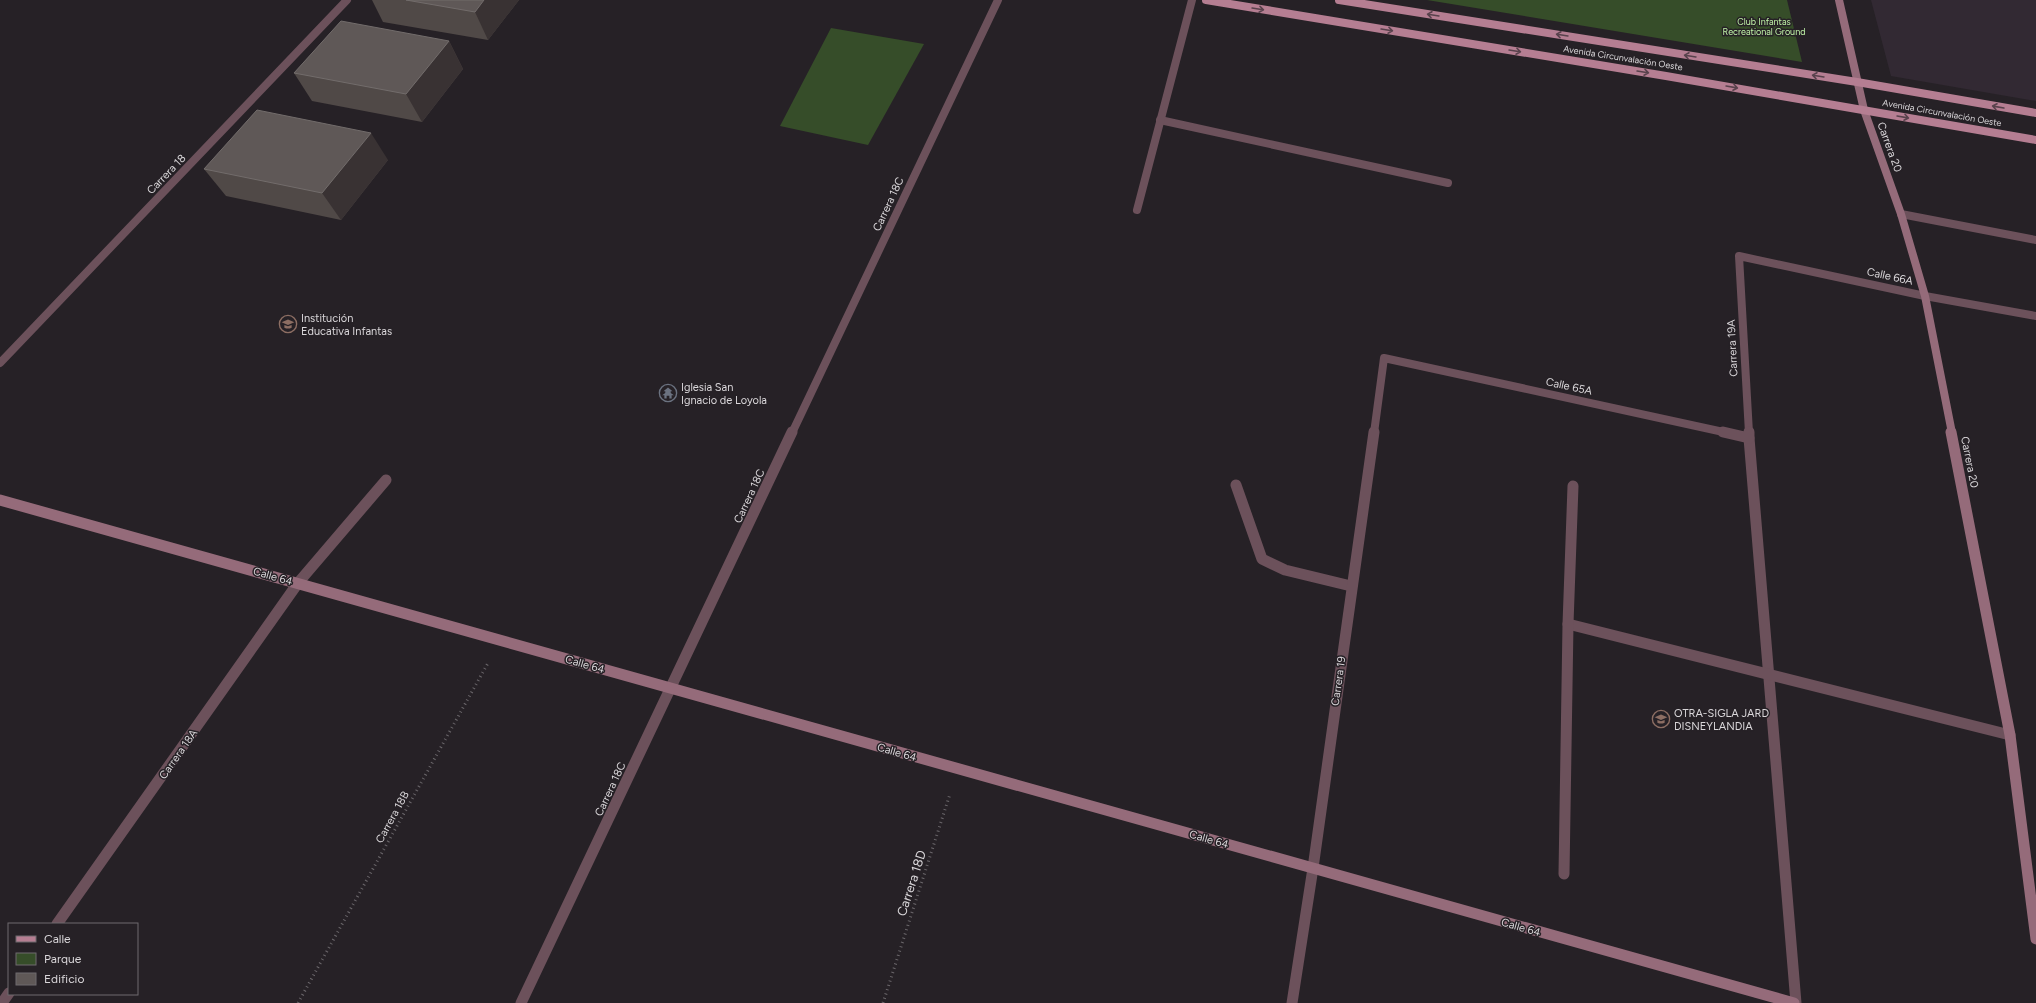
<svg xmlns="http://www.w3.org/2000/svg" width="2036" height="1003" viewBox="0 0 2036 1003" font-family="Figtree,sans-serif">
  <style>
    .built { fill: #322933 }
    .green { fill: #364d29 }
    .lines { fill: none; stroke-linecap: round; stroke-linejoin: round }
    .path { stroke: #6b676b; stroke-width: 3; stroke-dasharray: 1 3.5; stroke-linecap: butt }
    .lane-far1 { stroke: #6c515b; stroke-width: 8 }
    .lane { stroke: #6c515b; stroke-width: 11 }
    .street-far1 { stroke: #6c515b; stroke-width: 8 }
    .street { stroke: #6c515b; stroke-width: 11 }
    .secondary-far1 { stroke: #956b7a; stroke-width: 8 }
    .secondary { stroke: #956b7a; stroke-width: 11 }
    .primary { stroke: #b57e92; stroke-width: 8 }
    .wall { fill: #504947 }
    .shaded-wall { fill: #393233 }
    .building { fill: #5f5857; stroke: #726c6b }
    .oneway { stroke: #58424c }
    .labels { text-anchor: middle; stroke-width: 3; stroke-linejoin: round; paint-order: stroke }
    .far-park-label { font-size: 9px; fill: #c2f6a9; stroke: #262126 }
    .far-street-label { font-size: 9px; fill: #dad7da; stroke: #262126 }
    .street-label { font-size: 11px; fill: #dad7da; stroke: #262126 }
    .poi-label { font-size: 11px; fill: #dad7da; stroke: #262126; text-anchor: start }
    .near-street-label { font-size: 13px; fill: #dad7da; stroke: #262126 }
  </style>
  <rect width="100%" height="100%" fill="#262126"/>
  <polygon class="built" points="1871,0 2036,0 2036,101 1891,76"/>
  <g class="green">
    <polygon points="1427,0 1787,0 1802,62"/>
    <polygon points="831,28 924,44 868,145 780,126"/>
  </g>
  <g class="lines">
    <g class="path">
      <polyline points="298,1003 488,663"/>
      <polyline points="883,1003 950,794"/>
    </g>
    <g class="lane-far1">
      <polyline points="1160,120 1448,183"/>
      <polyline points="1137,210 1192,0"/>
    </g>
    <g class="lane">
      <polyline points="1749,438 1796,1003"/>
      <polyline points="1236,485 1262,559 1285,570 1351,586"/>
      <polyline points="298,583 386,480"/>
      <polyline points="1568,624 2010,735"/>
      <polyline points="1564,874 1568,624 1573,486"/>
    </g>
    <g class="street-far1">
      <polyline points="1901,214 2036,240"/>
      <polyline points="0,363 347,0"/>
      <polyline points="792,433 998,0"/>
      <polyline points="1374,433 1384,358 1728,433"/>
      <polyline points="1749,433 1739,256 1925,296 2036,316"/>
    </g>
    <g class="street">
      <polyline points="1723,432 1749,438 1749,432"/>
      <polyline points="57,924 298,583"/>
      <polyline points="2,1003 9,993"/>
      <polyline points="521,1003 792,432"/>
      <polyline points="1292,1003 1313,868 1374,432"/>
    </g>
    <polyline class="secondary-far1" points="1839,0 1864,110 1901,214 1925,296 1952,433"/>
    <g class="secondary">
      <polyline points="1951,432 2010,735 2036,939"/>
      <polyline points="0,500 1794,1003"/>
    </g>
    <g class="primary">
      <polyline points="1206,0 1666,76 2036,140"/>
      <polyline points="1339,0 1857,82 2036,113"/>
    </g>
  </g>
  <g class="wall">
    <polygon points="372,0 519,0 488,40 383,22"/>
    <polygon points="449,41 463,69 422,122 312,101 294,73"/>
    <polygon points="388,160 341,220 226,196 204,169"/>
  </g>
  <g class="shaded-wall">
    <polygon points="484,0 519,0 488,40 475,12"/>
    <polygon points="449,41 463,69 422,122 406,94"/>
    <polygon points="371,133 388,160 341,220 322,193"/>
  </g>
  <g class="building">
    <polygon points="406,0 484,0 475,12"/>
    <polygon points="341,21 449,41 406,94 294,73"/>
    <polygon points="257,110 371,133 322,193 204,169"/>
  </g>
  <defs><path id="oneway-shaft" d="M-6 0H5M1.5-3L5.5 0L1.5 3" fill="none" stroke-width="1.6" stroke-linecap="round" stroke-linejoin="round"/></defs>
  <g class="oneway">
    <use href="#oneway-shaft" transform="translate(1258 9) rotate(9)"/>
    <use href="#oneway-shaft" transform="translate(1433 15) rotate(-171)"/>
    <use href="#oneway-shaft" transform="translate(1387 30) rotate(9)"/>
    <use href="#oneway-shaft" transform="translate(1562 35) rotate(-171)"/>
    <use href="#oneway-shaft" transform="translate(1515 51) rotate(9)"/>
    <use href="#oneway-shaft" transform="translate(1690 56) rotate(-171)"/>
    <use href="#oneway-shaft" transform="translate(1643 72) rotate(9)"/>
    <use href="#oneway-shaft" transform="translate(1818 76) rotate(-171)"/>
    <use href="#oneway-shaft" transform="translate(1732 87) rotate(10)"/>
    <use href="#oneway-shaft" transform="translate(1998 107) rotate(-170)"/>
    <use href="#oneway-shaft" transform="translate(1903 117) rotate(10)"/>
  </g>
  <defs>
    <symbol id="school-ring" viewBox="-11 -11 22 22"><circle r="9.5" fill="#262126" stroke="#8d6e63" stroke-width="1.5"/><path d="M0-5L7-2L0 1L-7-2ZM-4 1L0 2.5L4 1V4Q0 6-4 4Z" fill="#8d6e63"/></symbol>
    <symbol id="temple-ring" viewBox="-11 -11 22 22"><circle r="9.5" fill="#262126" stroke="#6b7280" stroke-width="1.5"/><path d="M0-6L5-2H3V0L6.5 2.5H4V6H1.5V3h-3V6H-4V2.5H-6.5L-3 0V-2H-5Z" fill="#6b7280"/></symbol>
  </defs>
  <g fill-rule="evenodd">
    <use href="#school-ring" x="278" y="314" width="20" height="20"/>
    <use href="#temple-ring" x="658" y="383" width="20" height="20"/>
    <use href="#school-ring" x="1651" y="709" width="20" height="20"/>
  </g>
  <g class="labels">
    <g class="far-park-label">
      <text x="1764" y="25">Club Infantas<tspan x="1764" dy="10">Recreational Ground</tspan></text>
    </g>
    <g class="far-street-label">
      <text transform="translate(1623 58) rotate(9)" y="3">Avenida Circunvalación Oeste</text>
      <text transform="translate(1942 113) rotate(10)" y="3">Avenida Circunvalación Oeste</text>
    </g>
    <g class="street-label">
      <text transform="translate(1890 147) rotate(70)" y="4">Carrera 20</text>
      <text transform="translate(166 174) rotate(-46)" y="4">Carrera 18</text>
      <text transform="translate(888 204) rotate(-65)" y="4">Carrera 18C</text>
      <text transform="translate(1890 276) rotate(12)" y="4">Calle 66A</text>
      <text transform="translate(1732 348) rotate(-93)" y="4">Carrera 19A</text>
      <text transform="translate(1569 386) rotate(12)" y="4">Calle 65A</text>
      <text transform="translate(1970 462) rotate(79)" y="4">Carrera 20</text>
      <text transform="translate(749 496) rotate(-65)" y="4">Carrera 18C</text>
      <text transform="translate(273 576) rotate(16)" y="4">Calle 64</text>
      <text transform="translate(585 664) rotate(16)" y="4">Calle 64</text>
      <text transform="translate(1338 681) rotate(-82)" y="4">Carrera 19</text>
      <text transform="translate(897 752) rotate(16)" y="4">Calle 64</text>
      <text transform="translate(178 754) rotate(-55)" y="4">Carrera 18A</text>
      <text transform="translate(610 789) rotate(-65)" y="4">Carrera 18C</text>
      <text transform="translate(392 817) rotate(-61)" y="4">Carrera 18B</text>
      <text transform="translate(1209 839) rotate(16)" y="4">Calle 64</text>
      <text transform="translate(1521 927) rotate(16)" y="4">Calle 64</text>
    </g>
    <g class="poi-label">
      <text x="301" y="322">Institución<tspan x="301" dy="13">Educativa Infantas</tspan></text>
      <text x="681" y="391">Iglesia San<tspan x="681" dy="13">Ignacio de Loyola</tspan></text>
      <text x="1674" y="717">OTRA-SIGLA JARD<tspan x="1674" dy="13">DISNEYLANDIA</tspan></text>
    </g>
    <g class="near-street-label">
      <text transform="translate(911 883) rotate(-72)" y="5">Carrera 18D</text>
    </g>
  </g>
  <rect x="8" y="923" width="130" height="72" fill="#262126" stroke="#6e6a6e"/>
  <rect x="16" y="936" width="20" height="6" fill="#b57e92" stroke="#6e6a6e"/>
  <text x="44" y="943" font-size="12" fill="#dad7da">Calle</text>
  <rect x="16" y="953" width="20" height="12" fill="#364d29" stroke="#6e6a6e"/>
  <text x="44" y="963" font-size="12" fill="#dad7da">Parque</text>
  <rect x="16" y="973" width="20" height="12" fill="#5f5857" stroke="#6e6a6e"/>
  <text x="44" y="983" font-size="12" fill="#dad7da">Edificio</text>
</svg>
